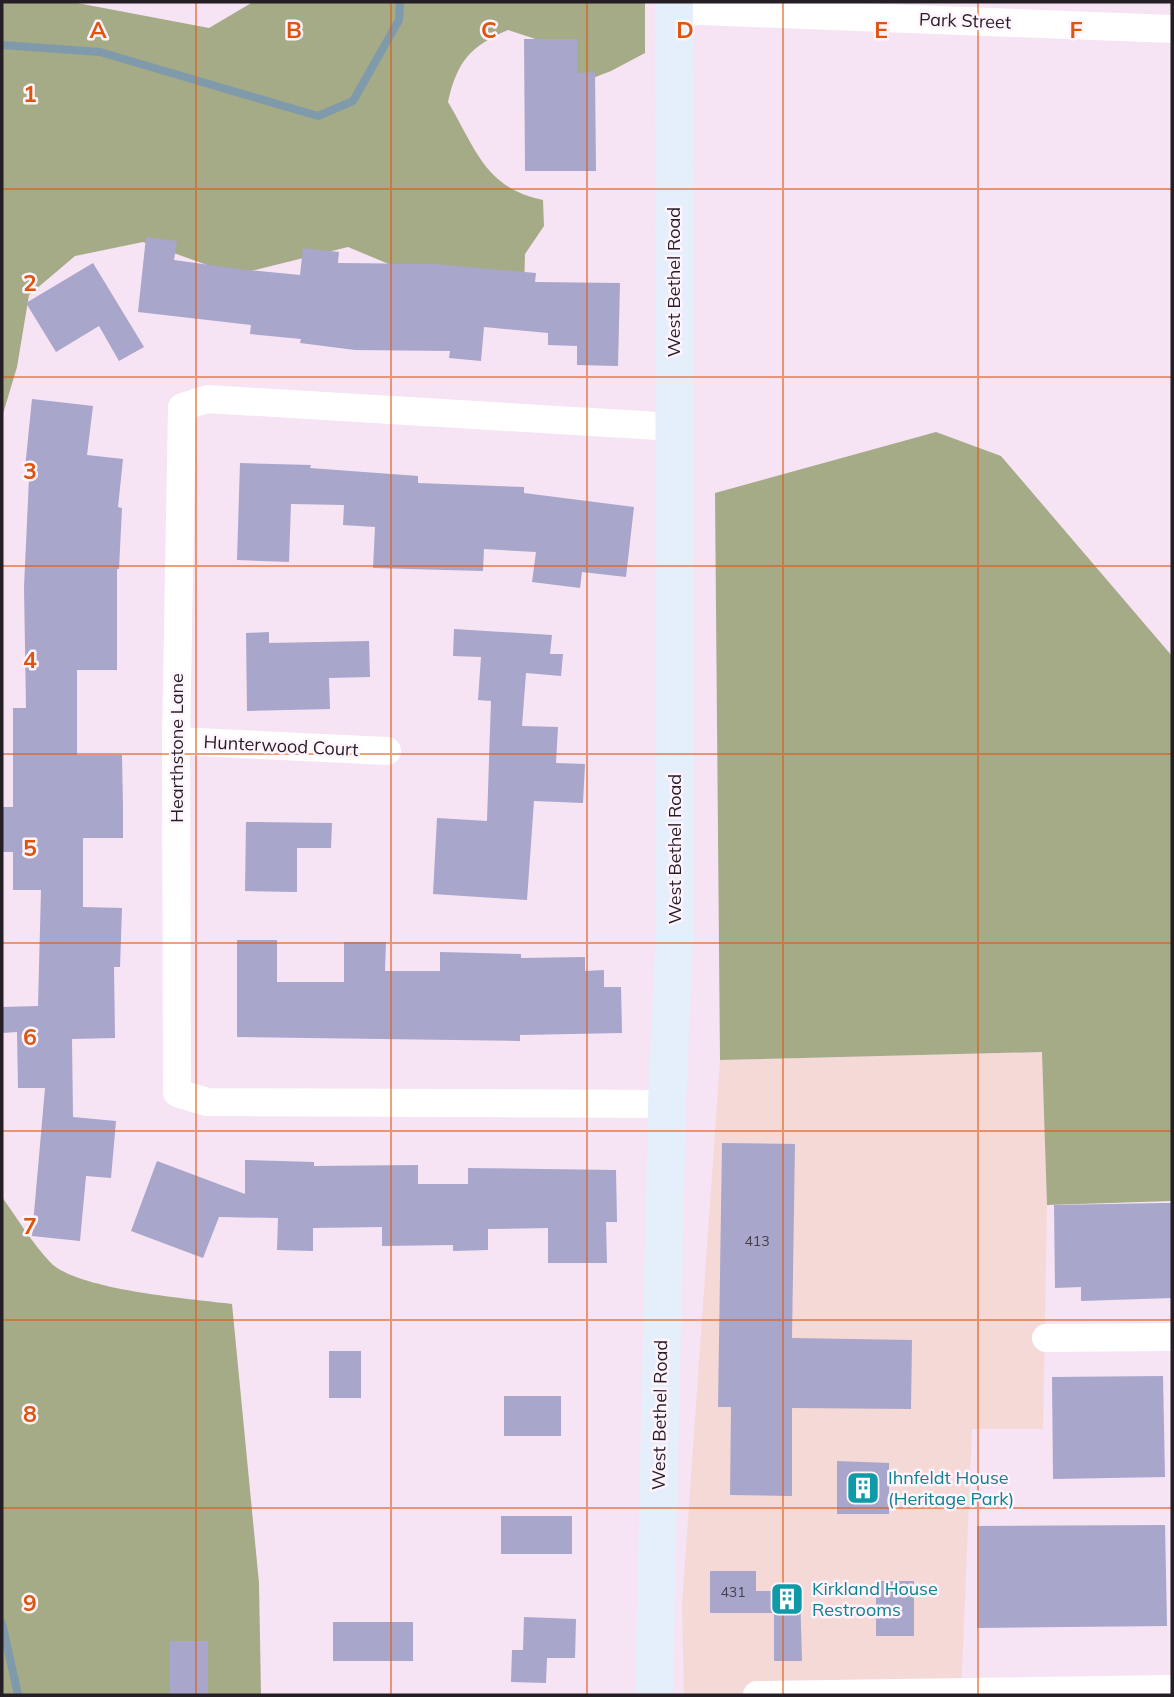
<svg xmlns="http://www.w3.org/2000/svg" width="1174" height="1697" viewBox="0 0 1174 1697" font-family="Mulish,sans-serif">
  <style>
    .commercial { fill: #f4d9d7 }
    .forest { fill: #a5ab86 }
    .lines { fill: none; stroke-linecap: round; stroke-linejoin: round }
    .stream { stroke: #7f9aaa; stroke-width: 8 }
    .building { fill: #a8a6ca }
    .street { stroke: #fff; stroke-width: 28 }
    .secondary { stroke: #e5eefb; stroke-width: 38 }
    .grid { fill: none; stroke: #de560d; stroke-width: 2; stroke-opacity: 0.55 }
    .labels { text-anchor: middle; stroke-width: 5; stroke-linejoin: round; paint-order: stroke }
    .number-label { font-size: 14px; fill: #46404e }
    .street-label { font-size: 18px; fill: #251e24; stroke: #fff3fd }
    .culture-label { font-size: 18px; fill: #0d838f; stroke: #fff3fd; text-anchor: start }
    .grid-label { font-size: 23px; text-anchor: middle; font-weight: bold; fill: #de560d; stroke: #fff3fd; stroke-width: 5; stroke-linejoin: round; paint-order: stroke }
  </style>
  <rect width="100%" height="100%" fill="#f6e3f4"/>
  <polygon class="commercial" points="1043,1052 1047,1205 1043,1429 972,1429 961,1695 684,1695 682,1606 720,1060"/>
  <g class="forest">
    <path d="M 2,2 L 72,2 L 209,28 L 253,2 L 645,2 L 645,53 L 611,71 L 572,86 L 557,46 L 508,30 C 470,46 457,62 448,102 C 476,149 485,188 543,200 L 544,226 L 525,254 L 524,292 L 420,277 L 348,247 L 235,275 L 143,242 L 75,256 L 29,295 L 17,367 L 2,417 Z"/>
    <polygon points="936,432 1001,456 1172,656 1172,1201 1047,1205 1042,1052 720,1060 715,493"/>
    <path d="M 2,1197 C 17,1218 32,1243 50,1262 C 76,1290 192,1299 232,1304 L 259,1583 L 261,1695 L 2,1695 Z"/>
  </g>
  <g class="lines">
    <g class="stream">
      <polyline points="2,45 100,52 318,116 353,101 399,20 400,2"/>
      <polyline points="2,1623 18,1695"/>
    </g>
  </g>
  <g class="building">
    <polygon points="524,39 577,39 577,73 595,72 596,171 525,171"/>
    <polygon points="146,237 177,241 174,260 239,269 300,275 303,248 339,252 338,263 434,264 536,273 535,282 620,283 618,366 577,365 577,346 548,345 548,333 484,327 481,361 449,358 450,351 355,350 300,343 301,339 250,334 251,325 138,312"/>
    <polygon points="93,263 144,347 119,361 99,326 56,352 26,303"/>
    <polygon points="32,399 93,406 87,455 123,459 118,507 122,508 119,569 117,569 117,670 77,670 77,755 122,755 123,808 123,838 83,838 83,907 122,908 120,967 114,967 115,1038 72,1039 73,1117 116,1121 111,1178 86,1176 80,1241 32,1236 45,1088 18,1088 17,1032 2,1033 2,1007 38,1006 41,890 13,890 13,852 2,852 2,807 13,807 13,708 26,708 24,587 29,478 24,478"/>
    <polygon points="240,463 311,465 310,468 418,476 418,483 524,487 524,493 634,507 626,577 582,572 580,588 532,582 536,552 484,549 483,571 373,568 375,527 343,525 344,505 291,504 289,562 237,560"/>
    <polygon points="454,629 552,635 550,654 563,654 561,676 526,673 522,726 558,727 556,763 585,764 583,803 534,801 527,900 433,894 437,818 487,821 491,701 478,700 481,657 453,656"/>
    <polygon points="269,632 269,643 369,641 370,677 329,678 330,709 247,711 246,633"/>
    <polygon points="246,822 332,823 331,848 297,848 297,892 245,891"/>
    <polygon points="237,940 277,940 277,982 344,982 344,942 386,942 385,971 440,971 440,952 521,954 521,958 585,957 585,971 604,970 604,987 621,987 622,1033 520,1035 520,1041 237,1037"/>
    <polygon points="722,1143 795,1144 792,1338 912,1340 911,1409 792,1408 792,1496 730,1495 731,1407 718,1407"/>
    <polygon points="245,1160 314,1162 314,1166 418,1165 418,1184 468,1184 468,1168 616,1170 617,1222 606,1222 607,1263 548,1263 548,1228 488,1229 488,1250 453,1251 453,1245 382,1246 382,1227 313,1228 313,1251 277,1250 278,1218 219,1217 203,1258 131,1231 157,1161 245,1194"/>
    <polygon points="1163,1203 1172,1203 1172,1298 1081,1301 1081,1287 1055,1288 1054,1205"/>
    <rect x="329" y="1351" width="32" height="47"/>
    <polygon points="1163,1376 1165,1477 1053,1479 1052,1377"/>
    <rect x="504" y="1396" width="57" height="40"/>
    <polygon points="837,1461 889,1463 889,1514 837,1514"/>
    <rect x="501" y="1516" width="71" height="38"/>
    <polygon points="1165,1525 1167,1626 977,1628 977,1526"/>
    <polygon points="710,1571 756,1571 756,1591 800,1591 802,1661 774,1661 774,1613 710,1613"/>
    <rect x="876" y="1581" width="38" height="55"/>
    <polygon points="524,1617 576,1619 575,1658 547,1658 546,1683 511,1682 512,1650 523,1650"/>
    <rect x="333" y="1622" width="80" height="39"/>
    <rect x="170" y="1641" width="38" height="54"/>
  </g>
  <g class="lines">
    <g class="street">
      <polyline points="674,10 1172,29"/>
      <polyline points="176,741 387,751"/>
      <polyline points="667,1104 207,1102 177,1093 176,741 182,407 207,399 675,427"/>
      <polyline points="1046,1338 1172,1337"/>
      <polyline points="757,1695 1172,1689"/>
    </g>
    <polyline class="secondary" points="654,1695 667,1104 675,925 674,2"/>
  </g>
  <path class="grid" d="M 196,2 L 196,1695M 391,2 L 391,1695M 587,2 L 587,1695M 783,2 L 783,1695M 978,2 L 978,1695M 2,189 L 1172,189M 2,377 L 1172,377M 2,566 L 1172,566M 2,754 L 1172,754M 2,943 L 1172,943M 2,1131 L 1172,1131M 2,1320 L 1172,1320M 2,1508 L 1172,1508"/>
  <defs>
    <symbol id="building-square" viewBox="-11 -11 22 22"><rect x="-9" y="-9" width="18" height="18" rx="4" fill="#0f9aa8" stroke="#fff3fd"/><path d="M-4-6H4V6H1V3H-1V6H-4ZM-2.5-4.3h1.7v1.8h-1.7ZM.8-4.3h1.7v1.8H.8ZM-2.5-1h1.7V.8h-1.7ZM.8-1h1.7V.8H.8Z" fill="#fff"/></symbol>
  </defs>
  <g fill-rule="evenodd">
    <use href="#building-square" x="844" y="1469" width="38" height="38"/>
    <use href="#building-square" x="768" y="1580" width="38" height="38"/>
  </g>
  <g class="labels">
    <g class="number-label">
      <text x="757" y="1246">413</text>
      <text x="733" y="1597">431</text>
    </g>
    <g class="street-label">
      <text transform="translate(965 21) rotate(2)" y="6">Park Street</text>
      <text transform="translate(674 282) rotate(-90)" y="6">West Bethel Road</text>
      <text transform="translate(281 746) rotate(3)" y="6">Hunterwood Court</text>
      <text transform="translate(177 748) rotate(-90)" y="6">Hearthstone Lane</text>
      <text transform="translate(675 849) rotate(-90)" y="6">West Bethel Road</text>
      <text transform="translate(660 1415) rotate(-89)" y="6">West Bethel Road</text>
    </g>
    <g class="culture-label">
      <text x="888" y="1484">Ihnfeldt House<tspan x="888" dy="21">(Heritage Park)</tspan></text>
      <text x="812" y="1595">Kirkland House<tspan x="812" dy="21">Restrooms</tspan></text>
    </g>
  </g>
  <g class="grid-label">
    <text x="98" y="38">A</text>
    <text x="294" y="38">B</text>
    <text x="489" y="38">C</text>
    <text x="685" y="38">D</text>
    <text x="881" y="38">E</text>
    <text x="1076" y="38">F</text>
    <text x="30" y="102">1</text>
    <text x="30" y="291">2</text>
    <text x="30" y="479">3</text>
    <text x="30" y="668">4</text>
    <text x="30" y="856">5</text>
    <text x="30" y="1045">6</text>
    <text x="30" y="1234">7</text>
    <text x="30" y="1422">8</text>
    <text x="30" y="1611">9</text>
  </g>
  <rect width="1174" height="1697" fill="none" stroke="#251e24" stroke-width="7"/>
</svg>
